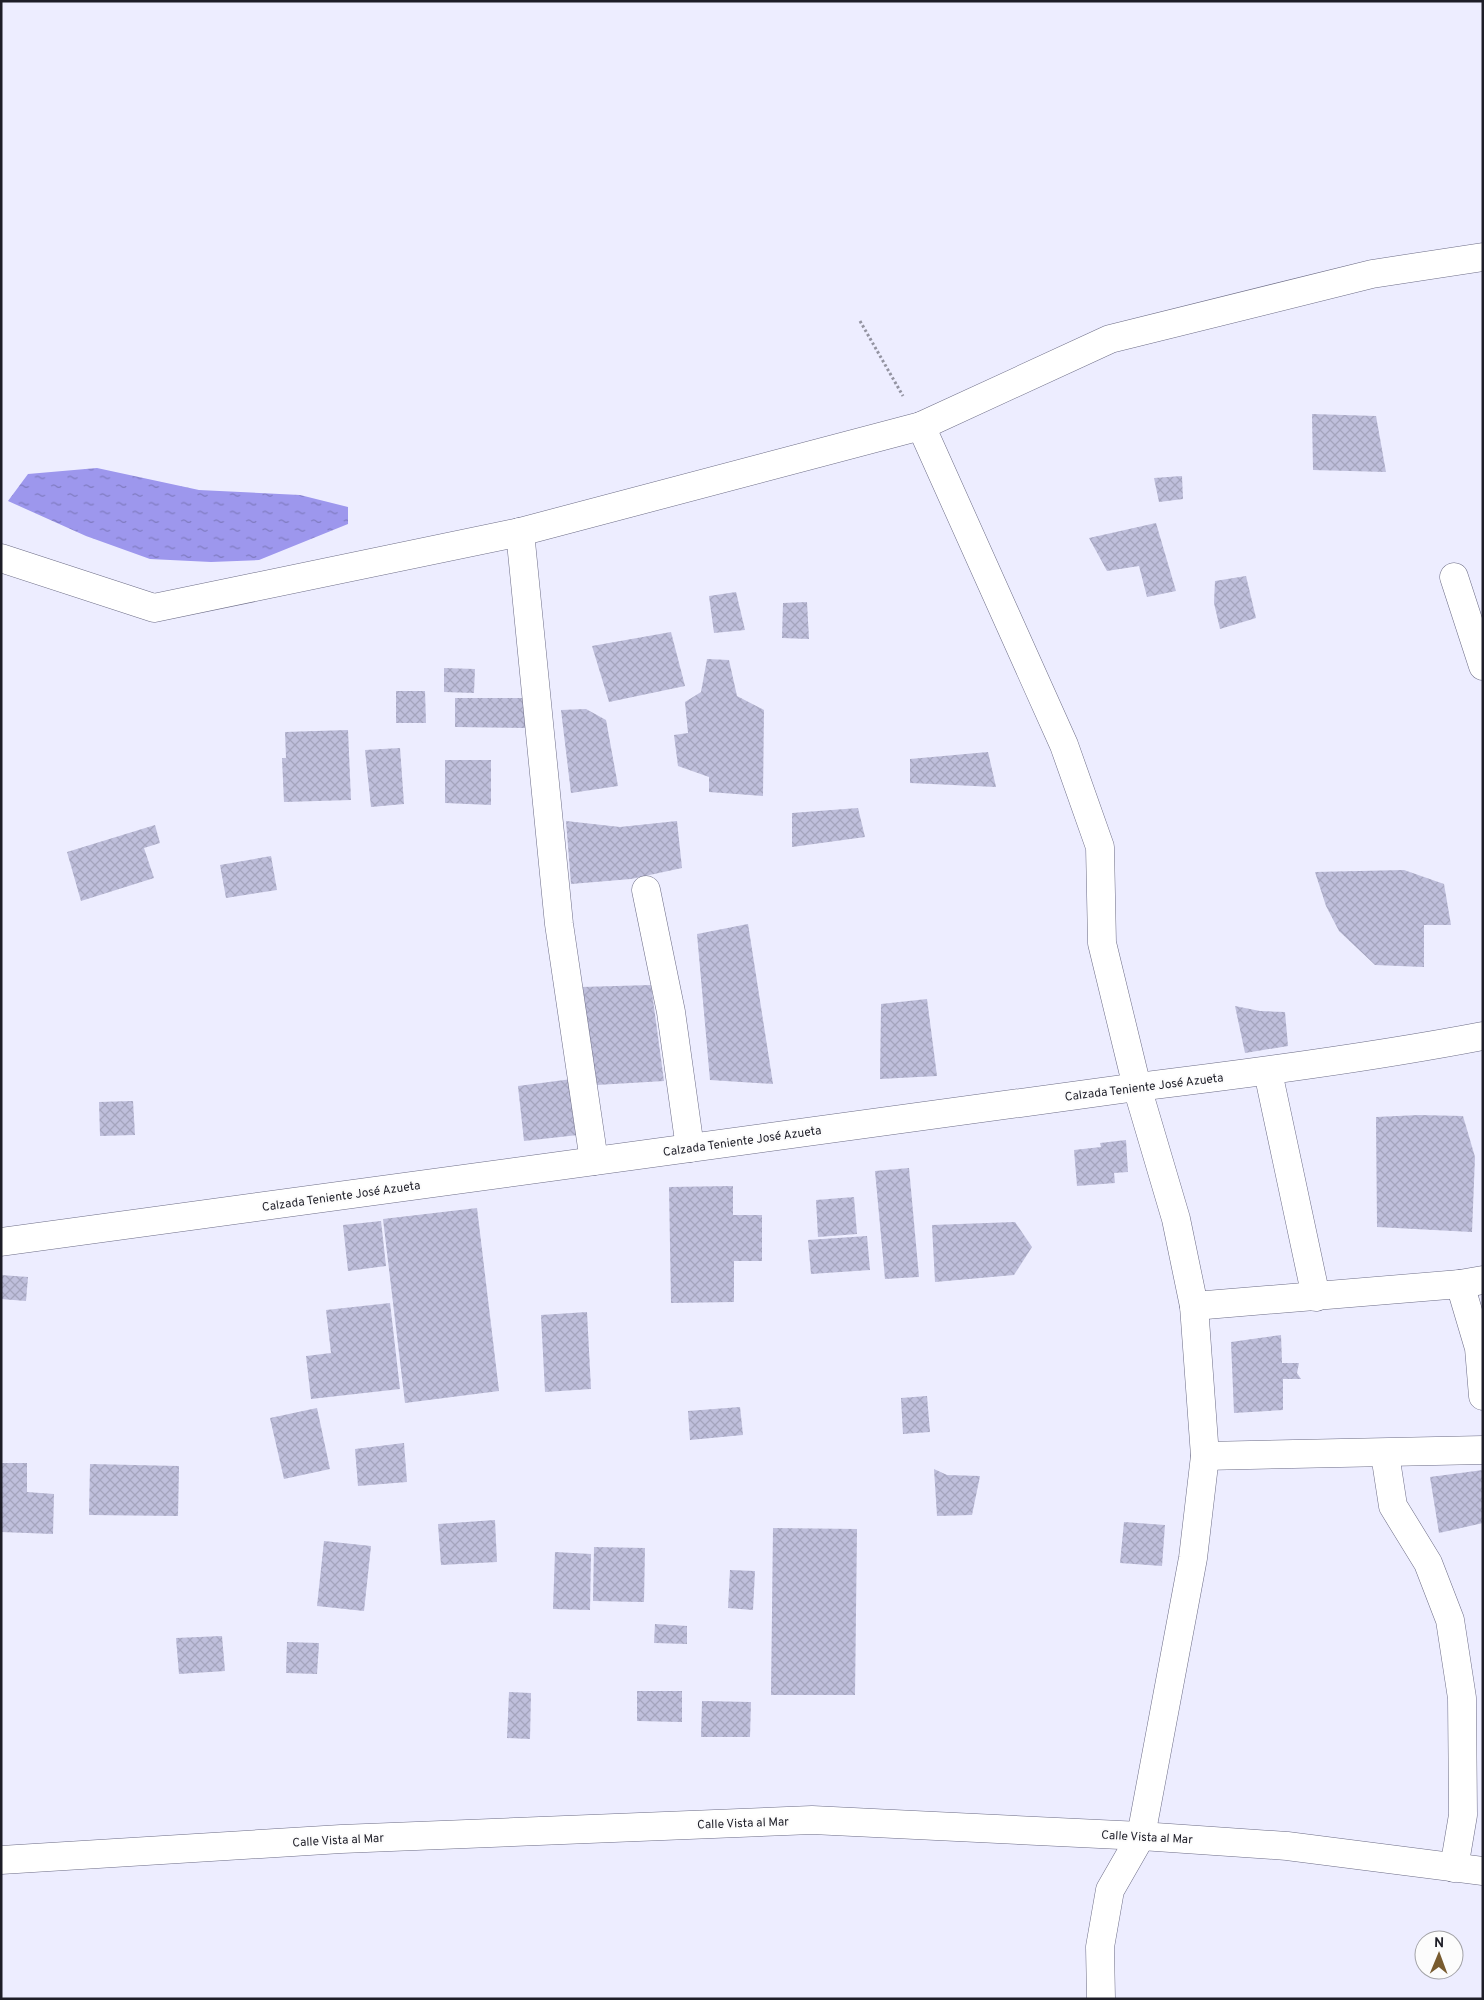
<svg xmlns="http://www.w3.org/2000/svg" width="1484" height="2000" viewBox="0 0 1484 2000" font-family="Overpass,sans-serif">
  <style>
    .water { fill: url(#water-ripples) }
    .building { fill: url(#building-cross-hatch) }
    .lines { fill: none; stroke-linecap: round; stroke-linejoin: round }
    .street-casing { stroke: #6c6c86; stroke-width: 29 }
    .secondary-casing { stroke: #6c6c86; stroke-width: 29 }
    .path { stroke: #9393a1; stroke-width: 3; stroke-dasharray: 2.5 2.5; stroke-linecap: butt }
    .street { stroke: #fff; stroke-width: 28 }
    .secondary { stroke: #fff; stroke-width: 28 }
    .labels { text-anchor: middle; stroke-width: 4; stroke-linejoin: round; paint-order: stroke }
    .street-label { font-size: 12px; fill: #1d1d27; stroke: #fcfcfc }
  </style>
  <defs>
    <pattern id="water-ripples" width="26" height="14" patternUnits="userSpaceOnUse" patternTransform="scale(1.25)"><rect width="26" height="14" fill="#9d97ed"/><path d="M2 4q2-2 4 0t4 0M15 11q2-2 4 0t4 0" fill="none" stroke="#7f7bc0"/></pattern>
    <pattern id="building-cross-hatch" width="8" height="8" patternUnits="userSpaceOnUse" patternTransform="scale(1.25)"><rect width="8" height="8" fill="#bfbfdc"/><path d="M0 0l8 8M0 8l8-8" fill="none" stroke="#a4a4bd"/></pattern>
  </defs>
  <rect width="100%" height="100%" fill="#ededff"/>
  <polygon class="water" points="97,468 199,490 300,495 348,507 348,524 259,560 211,562 150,559 86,536 8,501 28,474"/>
  <g class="building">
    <polygon points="1312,414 1376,416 1386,472 1313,470"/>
    <polygon points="1182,476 1183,499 1159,502 1154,478"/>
    <polygon points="1156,523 1176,591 1147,597 1139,566 1107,571 1089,538"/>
    <polygon points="1246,576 1256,618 1220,629 1214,603 1215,581"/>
    <polygon points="736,592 745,630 714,633 709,596"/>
    <polygon points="807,602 809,639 782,638 783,603"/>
    <polygon points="671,632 685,686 609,702 592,646"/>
    <polygon points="707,659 729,660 737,696 764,710 763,796 709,792 709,777 678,766 674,735 688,733 685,702 701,692"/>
    <polygon points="444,668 475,669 474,693 444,692"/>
    <polygon points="396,691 425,691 426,723 396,723"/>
    <polygon points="455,698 526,698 525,728 455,727"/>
    <polygon points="586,709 606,720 618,786 571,793 561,710"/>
    <polygon points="348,730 351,800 284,802 282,758 286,758 285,732"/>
    <polygon points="400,748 404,804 371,807 365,750"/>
    <polygon points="988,752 996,787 910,783 910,759"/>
    <polygon points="445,760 491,760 491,805 445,803"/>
    <polygon points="858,808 865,837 792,847 792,813"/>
    <polygon points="566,821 620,827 677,821 682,868 631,879 571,884"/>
    <polygon points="155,825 160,843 144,848 154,878 81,901 67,852"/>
    <polygon points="271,856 277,890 226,898 220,865"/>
    <polygon points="1404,870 1444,884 1451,925 1424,925 1424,967 1375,965 1339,931 1326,906 1315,872"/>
    <polygon points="748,924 773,1084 710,1080 697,934"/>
    <polygon points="651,985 664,1081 597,1085 581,987"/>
    <polygon points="927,999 937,1076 880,1079 881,1004"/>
    <polygon points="1235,1006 1260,1011 1285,1012 1288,1046 1245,1053"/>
    <polygon points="572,1079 578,1135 524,1141 518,1086"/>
    <polygon points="133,1101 135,1135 100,1136 99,1102"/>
    <polygon points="1419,1115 1463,1116 1475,1157 1472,1232 1377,1227 1376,1117"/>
    <polygon points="1126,1140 1128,1172 1114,1173 1115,1183 1077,1186 1074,1150 1101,1147 1100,1143"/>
    <polygon points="909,1168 919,1277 885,1279 875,1171"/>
    <polygon points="733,1186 733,1215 762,1215 762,1261 734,1261 734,1302 671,1303 669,1187"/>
    <polygon points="854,1197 857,1234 818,1237 816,1200"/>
    <polygon points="477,1208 499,1391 405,1403 383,1219"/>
    <polygon points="381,1221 386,1266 348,1271 343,1225"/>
    <polygon points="1015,1222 1032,1247 1014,1275 935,1282 932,1225"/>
    <polygon points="867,1236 870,1270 811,1274 808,1240"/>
    <polygon points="1,1275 28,1277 26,1301 1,1299"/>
    <polygon points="390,1303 400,1389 311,1399 306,1356 331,1353 326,1310"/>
    <polygon points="587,1312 591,1389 545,1392 541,1315"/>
    <polygon points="1281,1335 1282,1363 1299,1363 1297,1373 1301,1379 1283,1379 1283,1410 1234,1413 1231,1342"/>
    <polygon points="927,1396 930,1432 903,1434 901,1398"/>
    <polygon points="740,1407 743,1435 690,1440 688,1411"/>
    <polygon points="317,1408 330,1469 284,1479 270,1418"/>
    <polygon points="404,1443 407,1482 358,1486 355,1449"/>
    <polygon points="1,1463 27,1463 27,1492 54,1494 53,1534 1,1532"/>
    <polygon points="90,1464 179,1466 178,1516 89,1515"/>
    <polygon points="934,1469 947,1475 980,1476 972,1515 937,1516"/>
    <polygon points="1483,1470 1483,1523 1439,1533 1430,1477"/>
    <polygon points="495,1520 497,1562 441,1565 438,1524"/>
    <polygon points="1124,1522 1165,1525 1162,1566 1120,1563"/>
    <polygon points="773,1528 857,1529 855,1695 771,1695"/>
    <polygon points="324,1541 371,1546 364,1611 317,1606"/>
    <polygon points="594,1547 645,1548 644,1602 593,1601"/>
    <polygon points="555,1552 591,1554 590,1610 553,1609"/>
    <polygon points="730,1570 755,1571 753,1610 728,1608"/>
    <polygon points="655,1624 687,1626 687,1644 654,1643"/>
    <polygon points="222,1636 225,1671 179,1674 176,1638"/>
    <polygon points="287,1642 319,1643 317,1674 286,1673"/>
    <polygon points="637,1691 682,1691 682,1722 637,1721"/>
    <polygon points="509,1692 531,1693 530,1739 507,1738"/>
    <polygon points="702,1701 751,1702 750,1737 701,1737"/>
  </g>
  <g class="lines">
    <defs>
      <g id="street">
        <polyline points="921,426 1064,745 1100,847 1102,943 1137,1087 1176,1219 1194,1306 1205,1456 1193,1558 1141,1836 1110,1890 1100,1947 1101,1999"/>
        <polyline points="520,532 559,924 594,1161"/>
        <polyline points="1,558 154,608 520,532 921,426 1110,339 1372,274 1483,257"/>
        <polyline points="1454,577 1483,666"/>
        <polyline points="646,890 671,1012 690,1148"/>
        <polyline points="1268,1072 1316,1297"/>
        <polyline points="1460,1284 1479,1348 1483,1396"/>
        <polyline points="1194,1306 1460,1284 1483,1280"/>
        <polyline points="1385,1454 1393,1506 1428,1563 1450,1620 1462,1698 1463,1815 1454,1868"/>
        <polyline points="1205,1456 1483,1450"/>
        <polyline points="1,1860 341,1839 812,1820 1141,1836 1287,1846 1483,1871"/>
      </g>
      <path id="secondary" d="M 1,1242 L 1137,1087 C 1253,1073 1368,1058 1483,1036"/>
    </defs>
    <use href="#street" class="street-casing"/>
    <use href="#secondary" class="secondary-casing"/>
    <polyline class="path" points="860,321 903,396"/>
    <use href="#street" class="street"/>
    <use href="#secondary" class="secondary"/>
  </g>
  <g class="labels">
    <g class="street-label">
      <text transform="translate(1144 1087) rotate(-7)" y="4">Calzada Teniente José Azueta</text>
      <text transform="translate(742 1141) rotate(-8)" y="4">Calzada Teniente José Azueta</text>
      <text transform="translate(341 1196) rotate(-8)" y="4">Calzada Teniente José Azueta</text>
      <text transform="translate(743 1823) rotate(-2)" y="4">Calle Vista al Mar</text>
      <text transform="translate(1147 1837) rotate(3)" y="4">Calle Vista al Mar</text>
      <text transform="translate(338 1840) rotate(-3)" y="4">Calle Vista al Mar</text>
    </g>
  </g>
  <rect width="1484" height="2000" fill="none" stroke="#1d1d27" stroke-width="5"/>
  <g transform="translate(1439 1955) rotate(1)"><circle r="24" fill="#fcfcfc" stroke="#a3a3a7"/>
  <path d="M0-4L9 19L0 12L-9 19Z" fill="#785b2f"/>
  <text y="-8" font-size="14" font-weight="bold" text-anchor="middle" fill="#1d1d27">N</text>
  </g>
</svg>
